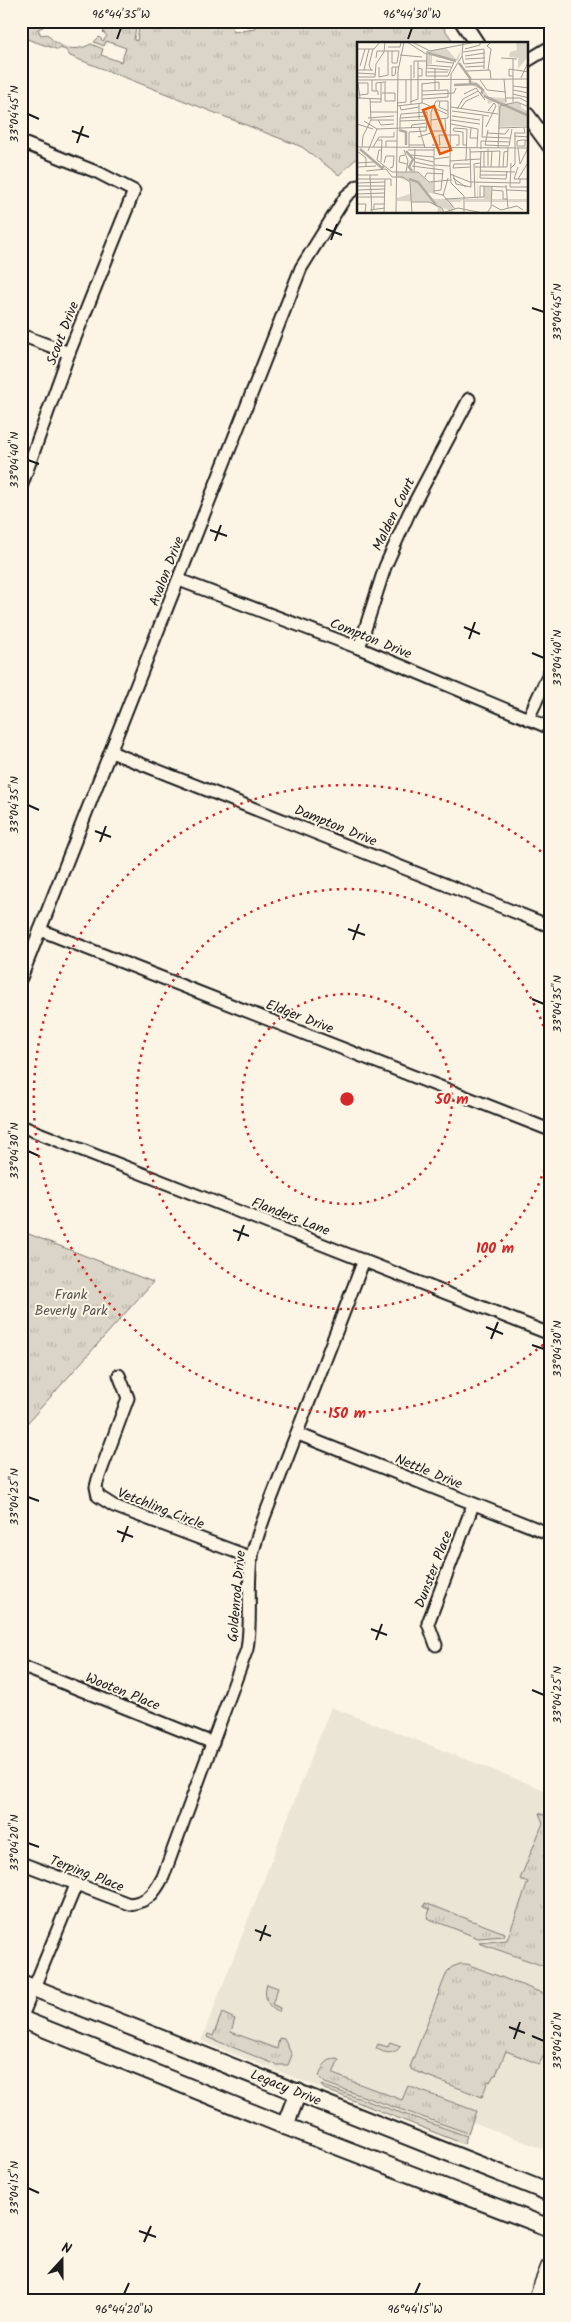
<svg xmlns="http://www.w3.org/2000/svg" width="571" height="2322" viewBox="0 0 571 2322" font-family="Kalam,sans-serif">
  <style>
    .built { fill: #ebe5d6 }
    .grass { fill: url(#grass-tufts); stroke: #7c7872 }
    .lines { fill: none; stroke-linecap: round; stroke-linejoin: round }
    .minor-casing { stroke: #1c1c1c; stroke-width: 15 }
    .tertiary-casing { stroke: #1c1c1c; stroke-width: 18 }
    .secondary-casing { stroke: #1c1c1c; stroke-width: 20 }
    .primary-casing { stroke: #1c1c1c; stroke-width: 21 }
    .minor { stroke: #fcf5e5; stroke-width: 11 }
    .tertiary { stroke: #fcf5e5; stroke-width: 14 }
    .secondary { stroke: #fcf5e5; stroke-width: 16 }
    .primary { stroke: #fcf5e5; stroke-width: 18 }
    .ticks { fill: none; stroke: #1c1c1c; stroke-width: 2 }
    .ring { fill: none; stroke: #d62828; stroke-width: 2.5; stroke-dasharray: 2.5 5 }
    .labels { text-anchor: middle; stroke-width: 4; stroke-linejoin: round; paint-order: stroke }
    .street-label { font-size: 14px; fill: #1c1c1c; stroke: #fcf5e5 }
    .park-label { font-size: 14px; fill: #555450; stroke: #fcf5e5 }
    .inset-river { fill: none; stroke: #b0aba1; stroke-width: 2.5 }
    .inset-road { fill: none; stroke: #a29e95; stroke-width: 1 }
    .view { fill: #e8590c; fill-opacity: 0.15; stroke: #e8590c; stroke-width: 2.5 }
    .inset-edge { fill: none; stroke: #1c1c1c; stroke-width: 2.5 }
    .centre { fill: #d62828; stroke: #fcf5e5; stroke-width: 2.5 }
    .ring-label { font-size: 15px; text-anchor: middle; font-weight: bold; fill: #d62828; stroke: #fcf5e5; stroke-width: 4; stroke-linejoin: round; paint-order: stroke }
    .neatline { fill: none; stroke: #1c1c1c; stroke-width: 2 }
    .ticks-label { font-size: 12px; text-anchor: middle; fill: #1c1c1c }
  </style>
  <defs>
    <pattern id="grass-tufts" width="24" height="20" patternUnits="userSpaceOnUse" patternTransform="scale(1.25)"><rect width="24" height="20" fill="#dbd5c8"/><path d="M3 7l-1-3M5 7V3M7 7l1-3M15 17l-1-3M17 17v-4M19 17l1-3" fill="none" stroke="#bbb6ab"/></pattern>
  </defs>
  <rect width="100%" height="100%" fill="#fcf5e5"/>
  <filter id="ink" filterUnits="userSpaceOnUse"><feTurbulence type="fractalNoise" baseFrequency=".02" numOctaves="2"/><feDisplacementMap in="SourceGraphic" scale="10" xChannelSelector="R" yChannelSelector="G"/><feConvolveMatrix kernelMatrix="1 2 1 2 8 2 1 2 1" color-interpolation-filters="sRGB"/></filter>
  <g filter="url(#ink)">
    <polygon class="built" points="331,1707 550,1792 550,2152 473,2122 464,2144 201,2041"/>
    <g class="grass">
      <path d="M 21,21 L 42,21 L 43,27 L 38,29 L 41,35 L 47,34 C 58,48 74,53 91,44 L 103,49 L 101,55 L 121,62 L 126,48 L 106,41 L 104,46 L 94,42 L 99,37 L 103,41 L 107,36 L 103,32 L 112,23 L 136,26 L 134,40 L 137,41 L 139,26 L 166,25 L 181,21 L 231,21 L 233,32 L 255,29 L 254,21 L 439,21 L 455,44 L 358,44 L 358,157 L 339,175 L 302,147 L 70,56 L 66,50 L 59,48 L 59,50 L 21,37 Z"/>
      <polygon points="21,1231 153,1282 21,1430"/>
      <polygon points="539,1813 550,1817 549,1968 479,1943 507,1940 528,1882 520,1879 543,1823"/>
      <polygon points="425,1903 505,1933 504,1936 478,1938 427,1918 430,1909 424,1907"/>
      <polygon points="460,1964 467,1964 550,1996 550,2060 543,2057 539,2064 506,2051 496,2075 494,2075 490,2082 488,2081 482,2097 412,2070 410,2067 447,1972 452,1967"/>
      <path d="M 267,1984 L 278,1988 L 272,2004 L 280,2008 L 279,2012 C 267,2008 263,1995 267,1984 Z"/>
      <polygon points="222,2013 235,2019 231,2032 277,2049 279,2038 284,2039 292,2055 288,2065 277,2065 207,2037 208,2034 213,2036"/>
      <path d="M 390,2042 L 401,2046 C 394,2055 385,2054 376,2048 L 378,2044 L 388,2047 Z"/>
      <path d="M 336,2059 L 339,2060 L 333,2074 L 402,2100 L 408,2086 L 476,2111 L 468,2133 L 325,2083 L 319,2077 C 322,2068 325,2059 336,2059 Z"/>
      <polygon points="321,2085 467,2136 464,2144 324,2089"/>
    </g>
    <g class="lines">
      <defs>
        <g id="minor">
          <polyline points="527,61 550,47"/>
          <polyline points="21,142 99,173 134,191 69,353 21,487"/>
          <polyline points="21,335 69,353"/>
          <polyline points="179,580 359,648 550,728"/>
          <polyline points="359,648 385,567 409,513 469,399"/>
          <polyline points="528,719 550,671"/>
          <polyline points="111,752 550,926"/>
          <polyline points="40,930 550,1130"/>
          <polyline points="21,978 301,268 346,196 358,186"/>
          <polyline points="21,1126 550,1334"/>
          <polyline points="119,1375 128,1398 98,1479 96,1487 98,1496 114,1506 252,1558"/>
          <polyline points="298,1434 550,1534"/>
          <polyline points="436,1645 428,1623 473,1505"/>
          <polyline points="21,1666 213,1743"/>
          <path d="M 21,1863 L 129,1904 C 148,1902 154,1894 163,1877 L 247,1649 C 252,1620 247,1590 251,1560 C 254,1545 260,1529 265,1515 L 364,1260"/>
          <polyline points="21,2019 76,1885"/>
        </g>
        <g id="tertiary">
          <polyline points="462,21 477,44"/>
          <polyline points="527,115 550,146"/>
        </g>
        <g id="secondary">
          <polyline points="21,1983 550,2193"/>
          <polyline points="21,2019 285,2126 550,2228"/>
          <polyline points="285,2126 298,2092"/>
        </g>
        <polyline id="primary" points="537,2301 550,2268"/>
      </defs>
      <use href="#minor" class="minor-casing"/>
      <use href="#tertiary" class="tertiary-casing"/>
      <use href="#secondary" class="secondary-casing"/>
      <use href="#primary" class="primary-casing"/>
      <use href="#minor" class="minor"/>
      <use href="#tertiary" class="tertiary"/>
      <use href="#secondary" class="secondary"/>
      <use href="#primary" class="primary"/>
    </g>
  </g>
  <path class="ticks" d="M 117,39 L 121,28M 408,39 L 412,28M 28,114 L 39,119M 72,131 L 89,137M 77,143 L 83,126M 326,229 L 342,235M 331,240 L 337,224M 532,308 L 544,312M 28,460 L 39,464M 210,530 L 227,536M 215,541 L 221,525M 464,627 L 480,634M 469,639 L 475,622M 532,653 L 544,658M 28,805 L 39,810M 95,831 L 111,837M 100,842 L 106,826M 348,929 L 365,935M 353,940 L 359,924M 532,999 L 544,1004M 28,1151 L 39,1156M 233,1230 L 249,1236M 238,1241 L 244,1225M 486,1327 L 503,1334M 491,1339 L 498,1322M 532,1345 L 544,1349M 28,1497 L 39,1501M 117,1531 L 133,1537M 122,1542 L 128,1526M 371,1629 L 387,1635M 376,1640 L 382,1624M 532,1690 L 544,1695M 28,1843 L 39,1847M 255,1930 L 271,1936M 260,1941 L 266,1925M 509,2027 L 525,2033M 532,2036 L 544,2041M 514,2039 L 520,2022M 28,2188 L 39,2193M 139,2231 L 156,2237M 144,2242 L 151,2226M 124,2294 L 129,2283M 415,2294 L 420,2283"/>
  <g class="ring">
    <circle cx="347" cy="1099" r="105"/>
    <path d="M549 1155A210 210 0 1 1 549 1043"/>
    <path d="M549 1340A314 314 0 1 1 549 858"/>
  </g>
  <g class="labels">
    <g class="street-label">
      <text transform="translate(62 333) rotate(-69)" y="5">Scout Drive</text>
      <text transform="translate(393 514) rotate(-64)" y="5">Malden Court</text>
      <text transform="translate(166 571) rotate(-69)" y="5">Avalon Drive</text>
      <text transform="translate(371 638) rotate(22)" y="5">Compton Drive</text>
      <text transform="translate(336 825) rotate(22)" y="5">Dampton Drive</text>
      <text transform="translate(300 1016) rotate(21)" y="5">Eldger Drive</text>
      <text transform="translate(291 1216) rotate(21)" y="5">Flanders Lane</text>
      <text transform="translate(429 1471) rotate(22)" y="5">Nettle Drive</text>
      <text transform="translate(161 1508) rotate(21)" y="5">Vetchling Circle</text>
      <text transform="translate(433 1569) rotate(-69)" y="5">Dunster Place</text>
      <text transform="translate(236 1596) rotate(-85)" y="5">Goldenrod Drive</text>
      <text transform="translate(123 1691) rotate(22)" y="5">Wooten Place</text>
      <text transform="translate(87 1873) rotate(21)" y="5">Terping Place</text>
      <text transform="translate(286 2087) rotate(22)" y="5">Legacy Drive</text>
    </g>
    <g class="park-label">
      <text x="71" y="1299">Frank<tspan x="71" dy="16">Beverly Park</tspan></text>
    </g>
  </g>
  <g transform="translate(357 42)">
    <rect width="171" height="171" fill="#fcf5e5"/>
    <path d="M 89,6 L 99,17 L 104,8 L 101,19 L 75,13 L 75,22 L 69,22 L 70,9 ZM 112,38 L 122,42 L 132,55 L 148,56 L 149,61 L 164,61 L 164,65 L 171,70 L 171,84 L 141,85 L 141,62 L 137,59 L 131,62 L 130,56 L 123,53 L 126,48 L 112,42 ZM 120,127 L 121,157 L 127,157 L 127,144 L 134,145 L 135,157 L 171,157 L 171,160 L 108,160 L 108,157 L 120,157 ZM 40,130 L 61,130 L 71,140 L 76,140 L 77,152 L 66,149 L 77,157 L 107,157 L 103,160 L 90,160 L 97,165 L 95,169 L 100,171 L 88,171 L 92,168 L 84,165 L 86,170 L 80,171 L 81,166 L 73,160 L 40,159 L 40,156 L 53,152 L 53,140 L 40,135 Z" fill="#dbd5c8"/>
    <path d="M 159,0 L 171,0 L 171,15 L 161,27 L 161,16 L 152,15 L 153,10 L 160,8 Z" fill="#dbd5c8"/>
    <path class="inset-river" d="M 71,11 L 99,19M 102,21 L 113,36 L 113,42M 97,43 L 119,42 L 126,48 L 124,52M 127,54 L 172,74M 42,88 L 49,90 L 49,103M 3,107 L 25,126 L 27,124M 49,109 L 56,117 L 52,125 L 55,129M 52,137 L 61,140 L 79,163"/>
    <path class="inset-road" d="M 50,0 L 69,12M 55,0 L 73,9 L 119,0M 106,0 L 105,14 L 94,32 L 93,124 L 94,141 L 107,154 L 107,171M 31,5 L 43,5 L 44,0M 0,7 L 17,7 L 23,0M 108,7 L 123,3 L 123,0M 70,9 L 69,34 L 91,34 L 97,20M 106,10 L 127,7 L 127,27M 43,13 L 65,15M 105,14 L 107,22 L 128,20M 108,14 L 128,11M 19,16 L 20,9 L 42,9 L 40,21 L 35,21 L 35,9M 144,16 L 160,17M 156,16 L 156,60M 108,17 L 128,16M 79,19 L 96,21M 69,23 L 94,25M 3,24 L 8,7M 22,25 L 22,35 L 31,33 L 31,9M 39,25 L 38,33 L 35,34 L 35,25 L 42,25M 108,25 L 127,24M 69,26 L 92,28M 0,28 L 16,28M 7,28 L 12,7M 14,28 L 12,23 L 16,7M 131,28 L 134,7 L 130,4 L 134,0M 109,29 L 133,28 L 134,37M 69,30 L 91,30M 0,31 L 18,32M 61,34 L 65,34 L 65,27 L 61,26M 156,34 L 152,34 L 152,27 L 172,30M 0,35 L 18,35 L 19,22 L 27,10 L 28,0M 57,36 L 57,19 L 69,19M 164,36 L 172,18M 147,37 L 149,60M 0,38 L 172,37M 15,38 L 15,49 L 21,49 L 21,53M 123,38 L 130,48 L 149,50M 65,42 L 82,40 L 82,47M 156,44 L 172,46M 78,48 L 78,26M 156,48 L 172,51M 19,49 L 19,41 L 28,40 L 29,40 L 28,41 L 28,59 L 38,59 L 38,51 L 25,51M 107,52 L 119,46 L 128,58M 156,52 L 172,56M 3,53 L 11,52 L 11,41 L 1,41 L 3,56M 65,53 L 97,51 L 99,46M 0,56 L 25,57M 149,56 L 163,56 L 172,61M 65,57 L 91,55 L 91,48 L 65,49M 83,59 L 82,65 L 91,69M 13,60 L 24,60 L 24,40M 53,60 L 61,57 L 61,19M 40,61 L 49,60 L 49,38M 65,61 L 65,41M 54,62 L 54,23M 40,64 L 66,61 L 90,72M 43,64 L 44,68 L 62,65M 94,65 L 141,72M 104,66 L 109,59 L 122,53M 100,67 L 106,57 L 121,49M 95,69 L 132,74M 13,70 L 41,70M 95,74 L 123,78M 126,74 L 125,95 L 153,96M 11,76 L 37,74M 44,76 L 70,74M 62,77 L 62,61M 14,78 L 37,78M 21,78 L 24,83 L 37,82M 94,78 L 123,82M 7,79 L 20,87 L 11,109M 43,79 L 70,78 L 70,70 L 44,72 L 43,77 L 43,86M 0,82 L 16,87M 94,82 L 121,87 L 120,105M 62,85 L 68,106M 129,85 L 139,64 L 137,61 L 131,69M 114,86 L 113,96 L 120,96M 141,86 L 172,85M 20,87 L 70,85M 131,88 L 128,103 L 152,104 L 155,87M 74,89 L 89,89 L 88,77M 96,89 L 97,86 L 110,87 L 109,119M 97,89 L 106,90 L 106,103 L 109,103M 130,91 L 148,92 L 152,87M 157,91 L 168,91 L 167,86M 82,93 L 102,93 L 102,103 L 99,103M 157,94 L 172,95M 61,95 L 74,91 L 74,70 L 79,59 L 91,59 L 91,76 L 74,78M 20,98 L 25,98 L 24,120M 168,98 L 168,104 L 160,104 L 160,99 L 165,98 L 168,98 L 172,99M 52,103 L 68,103M 75,103 L 83,103 L 82,93M 0,105 L 172,106M 5,105 L 6,94 L 14,78 L 13,57M 16,105 L 22,95 L 37,95 L 37,90M 29,105 L 29,99 L 40,99M 52,105 L 52,90 L 69,89 L 70,81 L 55,83 L 54,86M 77,105 L 77,151 L 86,153 L 98,167M 141,106 L 143,64 L 160,60 L 172,65M 161,106 L 163,122 L 171,106M 124,107 L 124,99 L 153,100M 25,108 L 22,108 L 20,118 L 35,130 L 61,130 L 72,140 L 94,138M 47,108 L 51,119 L 49,130M 51,108 L 77,108M 0,109 L 9,116 L 9,125M 113,110 L 143,109 L 142,125M 48,113 L 43,114 L 42,120 L 50,122M 54,113 L 77,115M 58,116 L 77,120M 77,117 L 92,115M 93,119 L 123,117M 58,120 L 76,124M 0,121 L 17,120M 27,121 L 29,114 L 37,114 L 36,125 L 33,126M 154,121 L 153,145 L 172,145M 77,123 L 93,124M 55,124 L 86,128 L 84,148 L 77,149M 131,124 L 131,107M 0,125 L 19,124M 118,125 L 150,125 L 151,106M 127,125 L 127,109M 134,125 L 135,109M 146,125 L 147,110 L 151,109M 161,125 L 157,137 L 172,137M 96,126 L 97,122 L 113,122M 96,126 L 114,125M 154,126 L 158,122 L 158,91M 9,129 L 29,127 L 35,135M 123,129 L 158,130M 57,130 L 58,107M 93,132 L 113,140 L 163,141 L 163,137M 96,132 L 99,142 L 114,145 L 113,106M 0,133 L 21,133M 13,133 L 15,171M 123,133 L 149,133M 35,135 L 46,135 L 53,140 L 55,171M 68,135 L 70,131 L 86,132M 96,136 L 109,145M 123,136 L 149,137 L 150,129M 123,136 L 124,109M 0,137 L 34,137 L 34,144M 161,137 L 172,119M 0,141 L 28,140M 149,143 L 151,166M 0,144 L 28,144M 0,148 L 28,147M 135,148 L 146,149 L 146,157 L 150,157M 150,148 L 172,149M 0,152 L 28,151M 86,154 L 91,136M 0,155 L 28,155M 118,155 L 117,122 L 123,121M 123,155 L 123,144 L 149,145M 88,157 L 127,155 L 127,144M 54,160 L 72,160 L 85,166 L 87,171M 0,162 L 9,162 L 8,171M 135,163 L 144,168 L 160,164 L 166,168M 17,167 L 17,162 L 28,162M 13,168 L 28,166M 27,171 L 28,137M 39,171 L 41,29 L 47,0M 85,171 L 101,166 L 126,171M 130,171 L 134,165 L 135,144"/>
    <path class="view" d="M 77,64 L 94,108 L 83,112 L 66,68 Z"/>
    <rect width="171" height="171" class="inset-edge"/>
  </g>
  <circle cx="347" cy="1099" r="8" class="centre"/>
  <g class="ring-label">
    <text x="452" y="1104">50 m</text>
    <text x="495" y="1253">100 m</text>
    <text x="347" y="1418">150 m</text>
  </g>
  <rect width="571" height="2322" fill="none" stroke="#fcf5e5" stroke-width="55"/>
  <g transform="translate(62 2260) rotate(21)" stroke="#fcf5e5" stroke-width="4" paint-order="stroke">
  <path d="M0-4L9 19L0 12L-9 19Z" fill="#1c1c1c"/>
  <text y="-8" font-size="14" font-weight="bold" text-anchor="middle" fill="#1c1c1c">N</text>
  </g>
  <rect x="28" y="28" width="516" height="2266" class="neatline"/>
  <g class="ticks-label">
    <text x="121" y="18">96°44'35"W</text>
    <text x="412" y="18">96°44'30"W</text>
    <text transform="translate(14 114) rotate(-90)" y="4">33°04'45"N</text>
    <text transform="translate(557 312) rotate(-90)" y="4">33°04'45"N</text>
    <text transform="translate(14 460) rotate(-90)" y="4">33°04'40"N</text>
    <text transform="translate(557 658) rotate(-90)" y="4">33°04'40"N</text>
    <text transform="translate(14 805) rotate(-90)" y="4">33°04'35"N</text>
    <text transform="translate(557 1004) rotate(-90)" y="4">33°04'35"N</text>
    <text transform="translate(14 1151) rotate(-90)" y="4">33°04'30"N</text>
    <text transform="translate(557 1349) rotate(-90)" y="4">33°04'30"N</text>
    <text transform="translate(14 1497) rotate(-90)" y="4">33°04'25"N</text>
    <text transform="translate(557 1695) rotate(-90)" y="4">33°04'25"N</text>
    <text transform="translate(14 1843) rotate(-90)" y="4">33°04'20"N</text>
    <text transform="translate(557 2041) rotate(-90)" y="4">33°04'20"N</text>
    <text transform="translate(14 2188) rotate(-90)" y="4">33°04'15"N</text>
    <text x="124" y="2313">96°44'20"W</text>
    <text x="415" y="2313">96°44'15"W</text>
  </g>
</svg>
